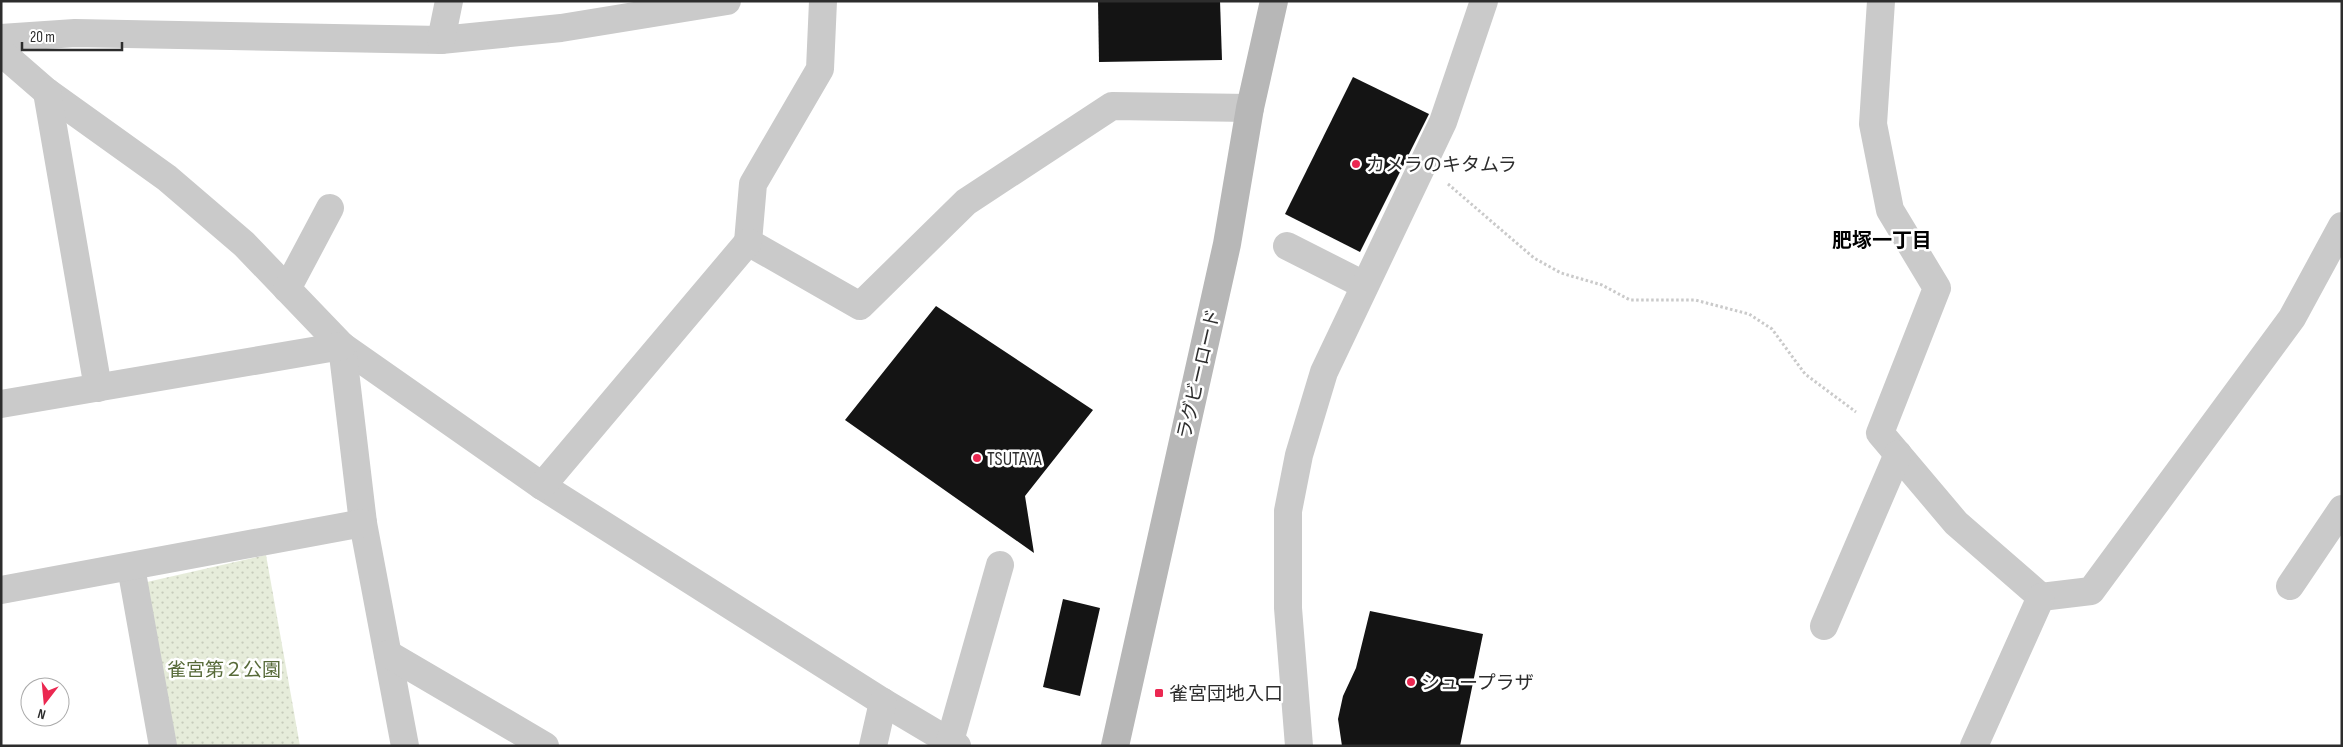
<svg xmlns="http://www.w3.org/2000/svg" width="2343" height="747" viewBox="0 0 2343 747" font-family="'Sofia Sans Condensed','Noto Sans JP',sans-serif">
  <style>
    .grass { fill: url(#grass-dots) }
    .building { fill: #141414 }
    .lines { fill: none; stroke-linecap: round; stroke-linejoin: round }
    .path { stroke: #cacaca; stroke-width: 3; stroke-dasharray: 2.5 2.5; stroke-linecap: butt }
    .street { stroke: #cacaca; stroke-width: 28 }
    .secondary { stroke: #b7b7b7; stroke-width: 28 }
    .poi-dot { fill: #eb2851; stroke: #fff; stroke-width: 2 }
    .labels { text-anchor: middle; stroke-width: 5; stroke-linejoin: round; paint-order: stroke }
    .poi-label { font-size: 19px; fill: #2d2d2d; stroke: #fff; text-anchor: start }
    .street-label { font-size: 19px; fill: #2d2d2d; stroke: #fff }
    .park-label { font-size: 19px; fill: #576a39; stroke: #fff }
    .neighbourhood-label { font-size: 20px; font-weight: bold; fill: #000; stroke: #fff }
  </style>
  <defs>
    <pattern id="grass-dots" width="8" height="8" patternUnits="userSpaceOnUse" patternTransform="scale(1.25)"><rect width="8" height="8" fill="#e6ecda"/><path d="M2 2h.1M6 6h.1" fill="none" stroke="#c6cbbb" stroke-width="1.8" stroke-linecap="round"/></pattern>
  </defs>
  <rect width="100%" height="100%" fill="#fff"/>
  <polygon class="grass" points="266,555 300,746 176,746 147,582"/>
  <g class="building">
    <polygon points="1098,1 1220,1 1222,60 1099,62"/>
    <polygon points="1353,77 1429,114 1360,252 1285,214"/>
    <polygon points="936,306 1093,410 1025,496 1034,553 845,420"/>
    <polygon points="1063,599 1100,608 1080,696 1043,687"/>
    <polygon points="1370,611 1483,634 1460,746 1342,746 1338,719 1343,696 1356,668"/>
  </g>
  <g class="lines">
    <polyline class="path" points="1448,184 1534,258 1561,273 1602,285 1630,300 1695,300 1749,314 1772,329 1805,374 1856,412"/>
    <g class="street">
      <polyline points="823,1 820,69 753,184 748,242 860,306 966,202 1112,106 1250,108"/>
      <polyline points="1881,1 1873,124 1890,210 1937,288 1880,433 1956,523 2041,597 2091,591 2292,318 2342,226"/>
      <polyline points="1,38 75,33 441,40 561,28 727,1"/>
      <polyline points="441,40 449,1"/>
      <polyline points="1,52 47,92 167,178 244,244 342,346 542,486 883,702 957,746"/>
      <polyline points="47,92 98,388"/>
      <polyline points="1287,246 1364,285"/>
      <polyline points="287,289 330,208"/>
      <polyline points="342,346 363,523 405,746"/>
      <polyline points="1,404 342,346"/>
      <polyline points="542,486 748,242"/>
      <polyline points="131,567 163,746"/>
      <polyline points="2290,586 2342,509"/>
      <polyline points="1,590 363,523"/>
      <polyline points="1824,626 1898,454"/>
      <polyline points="388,654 545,746"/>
      <polyline points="950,741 1000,565"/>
      <polyline points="873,746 883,702"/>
      <polyline points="1299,746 1288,608 1288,511 1299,455 1324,372 1443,122 1484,1"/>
      <polyline points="1974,746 2041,597"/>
    </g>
    <polyline class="secondary" points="1115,746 1227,244 1250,108 1274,1"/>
  </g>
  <g class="poi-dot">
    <circle cx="1356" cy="164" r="5"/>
    <circle cx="977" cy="458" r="5"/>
    <circle cx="1411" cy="682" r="5"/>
    <rect x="1154" y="688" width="10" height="10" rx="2.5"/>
  </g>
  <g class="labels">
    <g class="poi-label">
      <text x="1366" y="171">カメラのキタムラ</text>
      <text x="987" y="465">TSUTAYA</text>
      <text x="1421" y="689">シュープラザ</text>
      <text x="1169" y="700">雀宮団地入口</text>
    </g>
    <g class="street-label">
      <text transform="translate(1198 374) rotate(-77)" y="7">ラグビーロード</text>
    </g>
    <g class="park-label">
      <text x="224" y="676">雀宮第２公園</text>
    </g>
    <g class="neighbourhood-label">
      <text x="1882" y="247">肥塚一丁目</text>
    </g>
  </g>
  <rect width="2343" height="747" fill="none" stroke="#2d2d2d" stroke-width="5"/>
  <g transform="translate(45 702) rotate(196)"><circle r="24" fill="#ffffff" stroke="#ababab"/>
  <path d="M0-4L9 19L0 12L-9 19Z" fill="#eb2851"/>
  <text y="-8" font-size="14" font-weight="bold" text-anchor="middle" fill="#2d2d2d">N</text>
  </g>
  <path d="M22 42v8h100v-8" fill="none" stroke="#2d2d2d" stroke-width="2.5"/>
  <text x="30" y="42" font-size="15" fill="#2d2d2d" stroke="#ffffff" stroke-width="4" paint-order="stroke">20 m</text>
</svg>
